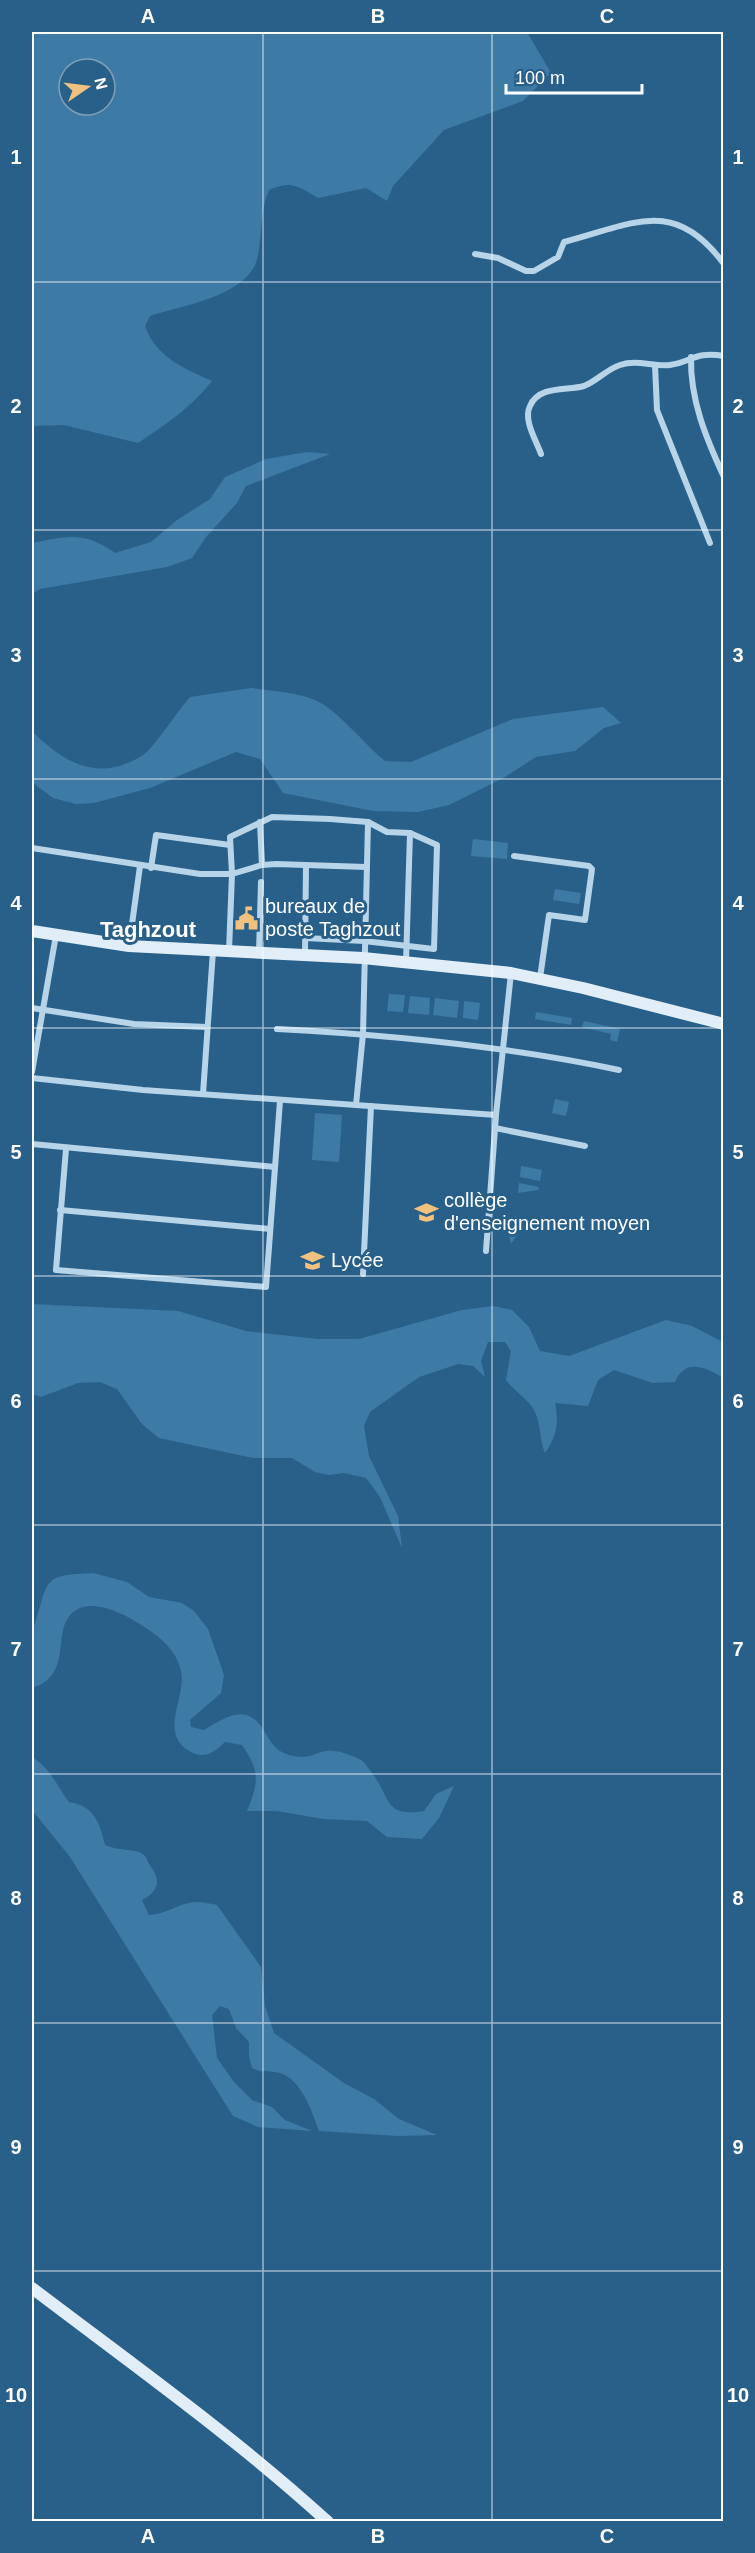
<svg xmlns="http://www.w3.org/2000/svg" width="755" height="2553" viewBox="0 0 755 2553" font-family="Arial,sans-serif">
  <style>
    .green { fill: #3e7aa6; fill-rule: evenodd }
    .lines { fill: none; stroke-linecap: round; stroke-linejoin: round }
    .street { stroke: #b7d4e9; stroke-width: 6 }
    .secondary { stroke: #e1eef8; stroke-width: 12 }
    .grid { fill: none; stroke: #fff; stroke-width: 1.5; stroke-opacity: 0.55 }
    .labels { text-anchor: middle; stroke-width: 6; stroke-linejoin: round; paint-order: stroke }
    .poi-label { font-size: 20px; fill: #fff; stroke: #29608a; text-anchor: start }
    .quarter-label { font-size: 22px; font-weight: bold; fill: #fff; stroke: #29608a }
    .neatline { fill: none; stroke: #fff; stroke-width: 2 }
    .grid-label { font-size: 20px; text-anchor: middle; font-weight: bold; fill: #fff }
  </style>
  <rect width="100%" height="100%" fill="#29608a"/>
  <g class="green">
    <path d="M 32,32 L 527,32 L 551,73 L 523,101 L 444,130 L 393,186 L 387,201 L 366,188 L 318,198 C 298,186 291,180 269,190 C 259,213 263,235 257,259 C 248,296 181,306 150,316 L 145,326 C 156,357 183,368 212,381 C 193,406 165,425 138,443 L 64,425 L 32,426 ZM 69,69 L 105,69 L 105,105 L 69,105 Z"/>
    <path d="M 307,452 L 330,454 L 246,486 L 237,503 L 206,537 L 192,558 L 167,567 L 40,589 L 32,594 L 32,543 C 68,536 84,531 115,553 L 151,542 L 177,520 L 210,499 L 225,477 L 266,459 Z"/>
    <path d="M 251,688 C 271,691 297,692 315,700 C 338,710 364,744 385,761 L 411,762 L 513,719 L 603,707 L 621,723 L 604,728 L 575,751 L 536,757 L 505,777 L 449,805 L 418,812 L 373,811 L 283,793 L 260,759 L 236,752 L 150,788 L 94,803 L 76,804 L 53,798 L 32,782 L 32,731 C 65,764 99,783 143,755 C 155,747 178,710 190,697 Z"/>
    <polygon points="473,839 508,843 507,859 471,856"/>
    <polygon points="555,889 581,893 579,904 553,900"/>
    <polygon points="389,994 405,995 403,1012 387,1011"/>
    <polygon points="410,996 430,998 429,1015 408,1013"/>
    <polygon points="435,998 459,1001 457,1018 433,1015"/>
    <polygon points="464,1001 480,1003 478,1020 463,1018"/>
    <polygon points="536,1012 572,1018 571,1025 535,1019"/>
    <polygon points="584,1021 620,1029 617,1042 610,1040 611,1034 582,1027"/>
    <polygon points="555,1099 569,1102 566,1116 552,1113"/>
    <polygon points="315,1113 342,1115 339,1162 312,1160"/>
    <polygon points="521,1166 542,1170 540,1181 520,1177"/>
    <polygon points="519,1183 539,1187 538,1190 518,1193"/>
    <polygon points="513,1223 524,1225 511,1244 508,1229"/>
    <path d="M 32,1304 L 178,1311 L 246,1331 L 318,1339 L 359,1339 L 462,1310 L 493,1306 L 512,1310 L 529,1327 L 540,1351 L 569,1356 L 666,1320 L 692,1326 L 723,1342 L 723,1378 C 706,1367 685,1358 675,1382 L 653,1383 L 614,1370 L 598,1380 L 588,1406 L 555,1403 C 559,1421 557,1437 545,1453 C 539,1439 541,1419 532,1407 C 525,1397 514,1391 506,1380 L 511,1351 L 505,1342 L 488,1342 L 481,1361 L 485,1377 L 473,1366 L 458,1364 L 419,1377 L 370,1412 L 364,1426 L 369,1456 L 398,1516 L 402,1548 L 380,1497 L 366,1478 L 344,1473 L 329,1475 L 315,1472 L 292,1458 L 253,1458 L 159,1438 L 142,1424 L 117,1389 L 100,1382 L 78,1383 L 41,1397 L 32,1394 Z"/>
    <path d="M 93,1573 L 127,1582 L 149,1597 L 182,1603 L 194,1611 L 208,1629 L 224,1675 L 221,1693 L 190,1720 L 191,1727 L 204,1730 C 214,1724 233,1711 246,1715 C 266,1721 266,1746 284,1753 C 311,1764 315,1749 333,1751 C 341,1751 353,1756 359,1759 C 365,1762 368,1768 372,1773 C 392,1800 384,1817 424,1811 L 436,1794 L 454,1786 L 439,1818 L 422,1839 L 387,1837 L 367,1821 L 323,1819 L 277,1811 L 247,1811 C 259,1782 260,1771 242,1745 L 225,1742 C 215,1751 207,1759 193,1753 C 156,1736 187,1698 181,1671 C 175,1644 150,1630 128,1617 C 114,1610 95,1602 80,1608 C 46,1623 78,1674 32,1688 L 32,1628 L 35,1624 C 49,1579 42,1575 93,1573 Z"/>
    <path d="M 32,1757 C 52,1770 54,1782 69,1802 C 94,1806 100,1823 105,1845 C 118,1851 135,1849 141,1853 C 147,1856 146,1859 149,1864 C 161,1879 160,1891 142,1900 L 149,1915 C 168,1914 180,1902 197,1902 C 204,1902 211,1904 217,1905 L 261,1967 L 265,2006 L 274,2033 L 344,2083 L 374,2099 L 399,2119 L 437,2135 L 398,2136 L 319,2131 C 312,2112 302,2080 280,2073 C 270,2070 262,2074 252,2068 L 249,2056 L 249,2042 L 236,2028 L 229,2009 L 220,2006 L 212,2015 L 217,2058 L 234,2082 L 252,2100 L 272,2107 L 285,2120 L 312,2131 L 258,2127 L 233,2116 L 70,1857 L 32,1810 Z"/>
  </g>
  <g class="lines">
    <g class="street">
      <path d="M 475,254 L 498,258 L 526,271 L 534,271 L 558,257 L 564,242 C 633,224 674,196 724,264"/>
      <path d="M 691,357 C 690,400 706,438 724,477"/>
      <polyline points="655,365 657,410 710,543"/>
      <path d="M 541,454 C 536,440 523,420 530,406 C 539,385 567,391 584,386 C 597,381 607,369 620,365 C 637,359 653,367 670,365 C 692,362 695,351 724,356"/>
      <polyline points="260,822 262,865"/>
      <polyline points="32,848 200,874 232,874 262,865 276,864 366,867"/>
      <polyline points="514,856 589,866 592,869 585,920 549,915 540,978"/>
      <polyline points="151,868 156,835 230,845"/>
      <polyline points="129,946 140,866"/>
      <polyline points="229,951 232,874 230,837 272,817 330,819 368,822 387,832 410,833 437,845 434,949 364,941 305,938"/>
      <polyline points="259,953 261,882"/>
      <polyline points="305,954 306,865"/>
      <polyline points="406,962 410,833"/>
      <polyline points="32,1008 134,1024 207,1027"/>
      <path d="M 277,1029 C 392,1035 506,1046 619,1070"/>
      <polyline points="32,1072 56,935"/>
      <polyline points="32,1078 143,1090 496,1115 511,973"/>
      <polyline points="203,1094 213,951"/>
      <polyline points="356,1105 363,1034 368,822"/>
      <polyline points="495,1128 585,1146"/>
      <polyline points="32,1144 275,1167"/>
      <polyline points="66,1149 56,1270 266,1287 280,1101"/>
      <polyline points="60,1210 270,1229"/>
      <polyline points="486,1251 496,1115"/>
      <polyline points="363,1274 371,1106"/>
    </g>
    <g class="secondary">
      <polyline points="32,931 129,946 363,958 511,973 583,988 724,1024"/>
      <path d="M 32,2288 C 132,2364 235,2437 328,2522"/>
    </g>
  </g>
  <path class="grid" d="M 263,32 L 263,2522M 492,32 L 492,2522M 32,282 L 724,282M 32,530 L 724,530M 32,779 L 724,779M 32,1028 L 724,1028M 32,1276 L 724,1276M 32,1525 L 724,1525M 32,1774 L 724,1774M 32,2023 L 724,2023M 32,2271 L 724,2271"/>
  <defs>
    <symbol id="civic-bare" viewBox="-9 -9 18 18"><path d="M-.6-6.5H3V-4.5H.6V-3L4-1V1h2V6H-6V1h2V-1L-.6-3ZM-1.2 2.5V6h2.4V2.5Z" fill="#f0c17f" stroke="#29608a" stroke-width="2.5" paint-order="stroke"/></symbol>
    <symbol id="school-bare" viewBox="-9 -9 18 18"><path d="M0-5L7-2L0 1L-7-2ZM-4 1L0 2.5L4 1V4Q0 6-4 4Z" fill="#f0c17f" stroke="#29608a" stroke-width="2.5" paint-order="stroke"/></symbol>
    <symbol id="university-bare" viewBox="-9 -9 18 18"><path d="M0-5L7-2L0 1L-7-2ZM-4 1L0 2.5L4 1V4Q0 6-4 4Z" fill="#f0c17f" stroke="#29608a" stroke-width="2.5" paint-order="stroke"/></symbol>
  </defs>
  <g fill-rule="evenodd">
    <use href="#civic-bare" x="230" y="902" width="33" height="33"/>
    <use href="#school-bare" x="410" y="1196" width="33" height="33"/>
    <use href="#university-bare" x="296" y="1244" width="33" height="33"/>
  </g>
  <g class="labels">
    <g class="poi-label">
      <text x="265" y="913">bureaux de<tspan x="265" dy="23">poste Taghzout</tspan></text>
      <text x="444" y="1207">collège<tspan x="444" dy="23">d'enseignement moyen</tspan></text>
      <text x="331" y="1267">Lycée</text>
    </g>
    <g class="quarter-label">
      <text x="148" y="937">Taghzout</text>
    </g>
  </g>
  <rect width="755" height="2553" fill="none" stroke="#29608a" stroke-width="66"/>
  <g transform="translate(87 87) rotate(76)"><circle r="28" fill="#29608a" stroke="#7fa0b9" stroke-width="1.5"/>
  <path d="M0-4.5L10 22L0 15L-10 22Z" fill="#f0c17f"/>
  <text y="-9" font-size="16" font-weight="bold" text-anchor="middle" fill="#ffffff">N</text>
  </g>
  <path d="M506 84v9h136v-9" fill="none" stroke="#ffffff" stroke-width="3"/>
  <text x="515" y="84" font-size="18" fill="#ffffff" stroke="#29608a" stroke-width="4.5" paint-order="stroke">100 m</text>
  <rect x="33" y="33" width="689" height="2487" class="neatline"/>
  <g class="grid-label">
    <text x="148" y="23">A</text>
    <text x="378" y="23">B</text>
    <text x="607" y="23">C</text>
    <text x="16" y="164">1</text>
    <text x="738" y="164">1</text>
    <text x="16" y="413">2</text>
    <text x="738" y="413">2</text>
    <text x="16" y="662">3</text>
    <text x="738" y="662">3</text>
    <text x="16" y="910">4</text>
    <text x="738" y="910">4</text>
    <text x="16" y="1159">5</text>
    <text x="738" y="1159">5</text>
    <text x="16" y="1408">6</text>
    <text x="738" y="1408">6</text>
    <text x="16" y="1656">7</text>
    <text x="738" y="1656">7</text>
    <text x="16" y="1905">8</text>
    <text x="738" y="1905">8</text>
    <text x="16" y="2154">9</text>
    <text x="738" y="2154">9</text>
    <text x="16" y="2402">10</text>
    <text x="738" y="2402">10</text>
    <text x="148" y="2543">A</text>
    <text x="378" y="2543">B</text>
    <text x="607" y="2543">C</text>
  </g>
</svg>
